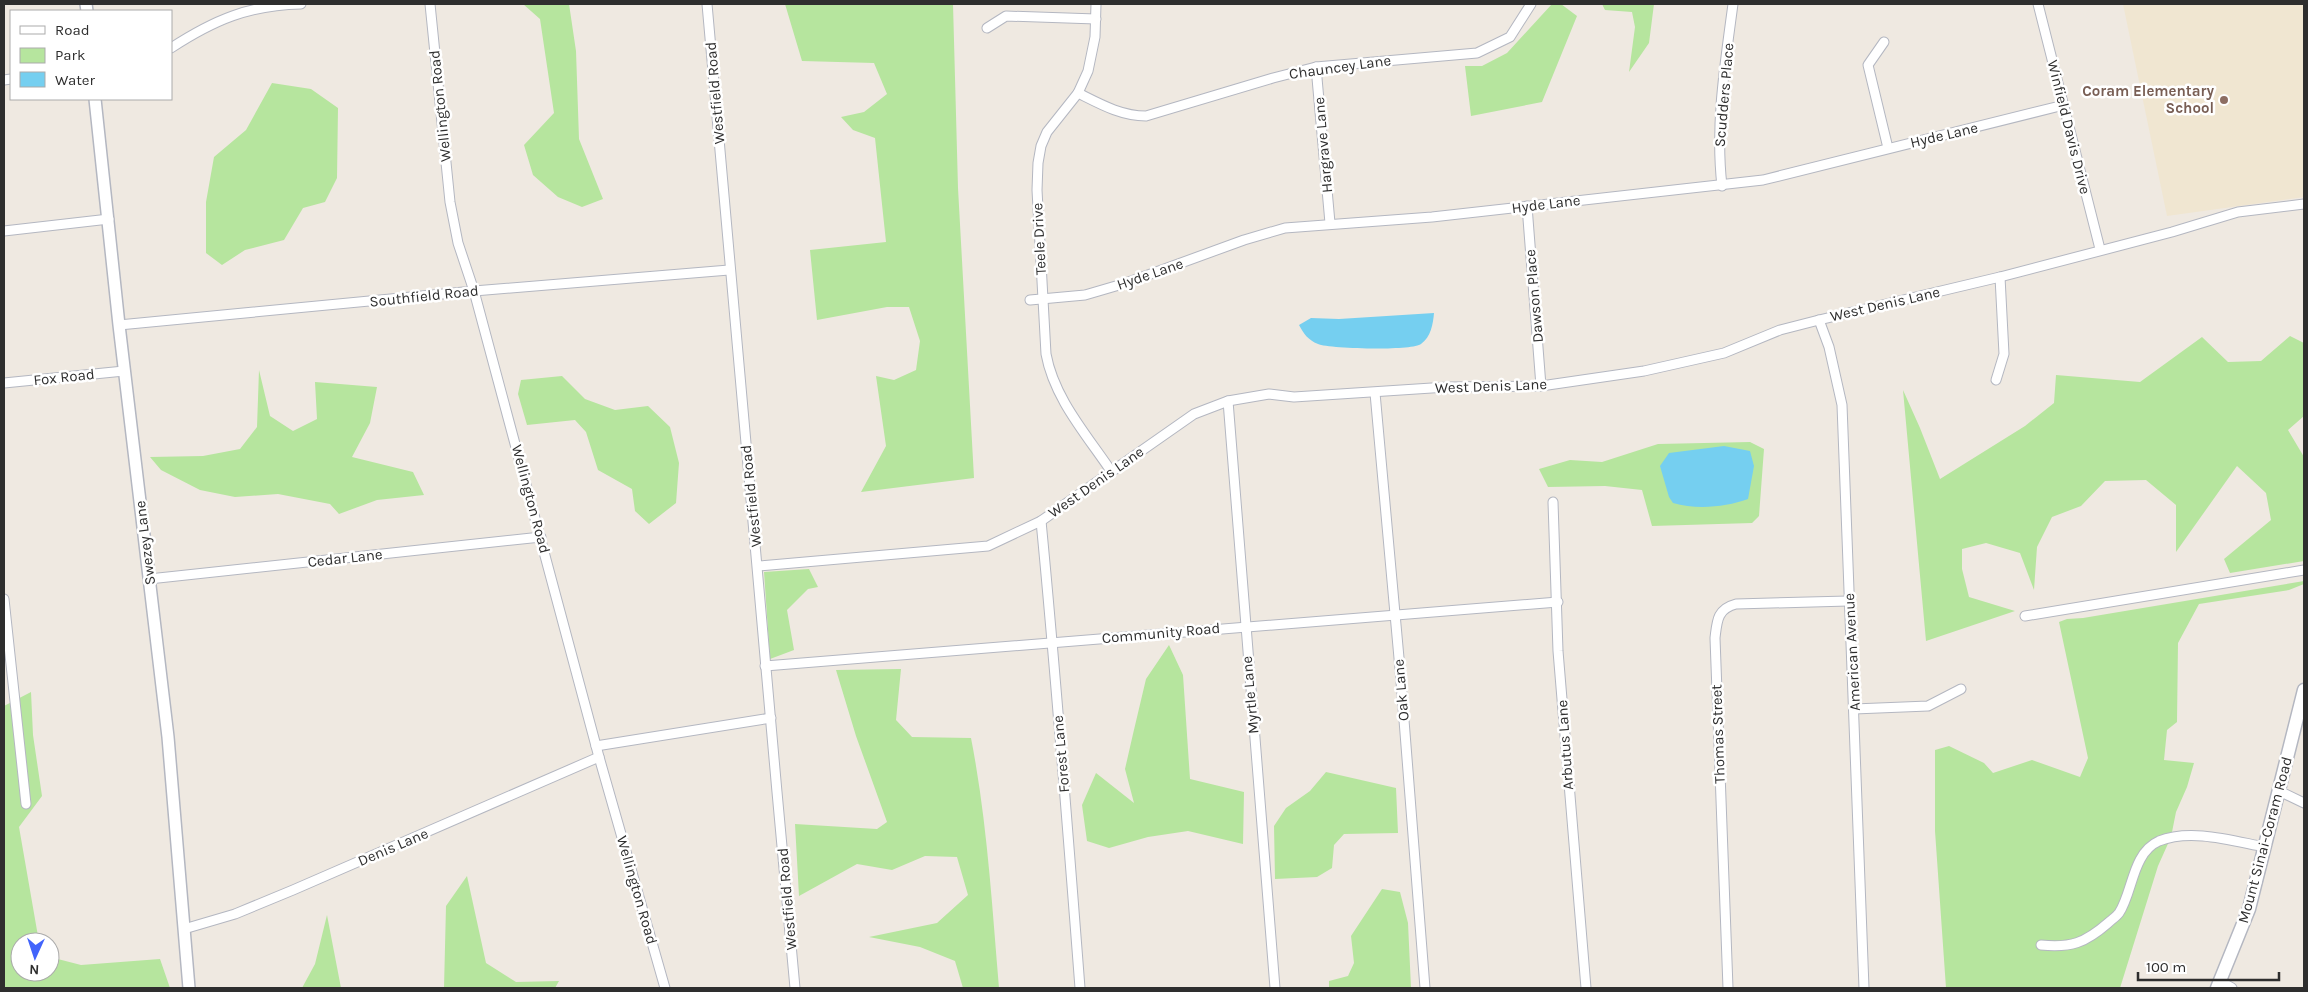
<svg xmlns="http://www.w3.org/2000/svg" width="2308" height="992" viewBox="0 0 2308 992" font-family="Karla,sans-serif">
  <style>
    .education { fill: #f0e6d1 }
    .green { fill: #b6e59e }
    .water { fill: #75cff0 }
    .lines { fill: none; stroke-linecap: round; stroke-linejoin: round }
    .minor-casing { stroke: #b4b7c1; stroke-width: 11 }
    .tertiary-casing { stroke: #b4b7c1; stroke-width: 14 }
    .secondary-casing { stroke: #b4b7c1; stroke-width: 15 }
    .minor { stroke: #fff; stroke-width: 9 }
    .tertiary { stroke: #fff; stroke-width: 11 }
    .secondary { stroke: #fff; stroke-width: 12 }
    .education-dot { fill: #8d6e63; stroke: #fff; stroke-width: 2 }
    .labels { text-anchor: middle; stroke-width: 5; stroke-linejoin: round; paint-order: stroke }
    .street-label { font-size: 15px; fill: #2e2e2e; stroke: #fff }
    .education-label { font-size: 15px; font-weight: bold; fill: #785e54; stroke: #fff; text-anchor: end }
  </style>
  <rect width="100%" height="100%" fill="#efe9e1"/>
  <polygon class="education" points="2123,4 2304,4 2304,197 2167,216"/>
  <g class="green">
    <polygon points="523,4 569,4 576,51 579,139 603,199 582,207 558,197 533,175 524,145 554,113 540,19"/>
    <polygon points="785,4 953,4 958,188 974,478 861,492 886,446 876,376 894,380 916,370 920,341 909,307 887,307 817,320 810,250 886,242 875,138 853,130 841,117 864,112 887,94 874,63 802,61"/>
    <polygon points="1552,4 1561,4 1577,16 1542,102 1471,116 1465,66 1482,66 1507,53"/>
    <polygon points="1602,4 1654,4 1649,43 1629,72 1635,27 1632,12 1605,10"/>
    <polygon points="272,83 311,89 338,108 337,178 325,202 303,208 284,240 245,250 222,265 206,253 206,202 214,157 246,130"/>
    <polygon points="2290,336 2304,343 2304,416 2288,430 2304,457 2304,561 2230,573 2224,559 2271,520 2266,493 2237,466 2176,552 2176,505 2146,480 2105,481 2081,506 2052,517 2037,547 2034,590 2020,553 1986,543 1962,549 1962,569 1969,597 2015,611 1926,641 1903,390 1920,428 1940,479 2025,426 2054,403 2056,375 2140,382 2202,337 2228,362 2261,361"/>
    <polygon points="259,370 270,416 293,431 317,419 315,382 377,387 370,423 352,457 413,472 424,495 377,500 339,514 330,504 278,494 235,497 200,490 161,470 150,457 203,456 240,449 257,427"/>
    <polygon points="562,376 585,399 615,410 648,406 670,427 679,463 676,503 649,524 635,511 632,489 598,470 586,432 575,420 527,425 518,394 521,380"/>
    <polygon points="1750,442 1764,449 1759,516 1752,523 1652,526 1642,490 1605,486 1548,487 1539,469 1570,460 1602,462 1658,444"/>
    <polygon points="809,569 818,587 808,589 787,610 794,650 770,659 764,572"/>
    <polygon points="2304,581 2304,584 2289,590 2199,604 2178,643 2177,722 2167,730 2164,760 2194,763 2187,787 2176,812 2171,837 2158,866 2120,988 1946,988 1935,831 1935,750 1949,746 1984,763 1993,773 2032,760 2080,777 2088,758 2059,622 2067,619 2083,618"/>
    <polygon points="1169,645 1183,675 1190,779 1244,792 1243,844 1188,831 1148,837 1109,848 1087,841 1082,805 1096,773 1134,803 1125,769 1133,734 1146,679"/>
    <path d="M 901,669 L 896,720 L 912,737 L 971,738 C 987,820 992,904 999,988 L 963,988 L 955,961 L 920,947 L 869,937 L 937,923 L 968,895 L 957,857 L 925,856 L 892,870 L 857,864 L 799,896 L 795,824 L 877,829 L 887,822 L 856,736 L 836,670 Z"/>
    <polygon points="31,692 33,735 42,796 19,827 39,942 20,942 20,972 50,972 50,957 81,965 160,959 170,988 4,988 4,706"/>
    <polygon points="1326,772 1396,788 1398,833 1344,834 1334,845 1332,868 1317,877 1275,879 1274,826 1286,808 1310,791"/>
    <polygon points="467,876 486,963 516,982 559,981 555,988 444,988 446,906"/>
    <polygon points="1382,889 1400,892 1408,923 1411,988 1329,988 1329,981 1348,976 1354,963 1351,936"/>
    <polygon points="327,915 341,988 302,988 315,964"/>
  </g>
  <g class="water">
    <path d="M 1434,313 C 1433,324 1431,337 1421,344 C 1413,351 1329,349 1318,344 C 1308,340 1304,334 1299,325 L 1311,318 L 1339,319 Z"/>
    <path d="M 1724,446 L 1750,451 L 1754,466 L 1748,499 C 1726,507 1697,510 1673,503 L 1669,497 L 1660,466 L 1669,453 Z"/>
  </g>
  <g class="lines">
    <defs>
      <g id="minor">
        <polyline points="430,4 450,202 458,243 474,291 599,757 665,988"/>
        <path d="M 707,4 C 734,332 765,660 795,988"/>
        <path d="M 1096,4 L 1095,37 L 1088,71 L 1078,93 L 1047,132 L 1041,146 L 1038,163 L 1037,190 L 1046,354 C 1054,398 1086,434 1111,471"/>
        <polyline points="2038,4 2100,249"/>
        <polyline points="987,28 1006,16 1096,19"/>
        <polyline points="1884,42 1868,65 1888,148"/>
        <path d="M 171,48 C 214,20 249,5 301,4"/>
        <polyline points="1316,67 1330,223"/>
        <polyline points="4,80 11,79"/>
        <path d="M 1078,93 C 1100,104 1121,116 1146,116 L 1273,78 L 1316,67 L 1477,53 L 1510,37 L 1531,4"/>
        <path d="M 1722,186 C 1715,125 1725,64 1733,4"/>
        <polyline points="1527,206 1541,386"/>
        <polyline points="4,231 109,219"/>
        <polyline points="1030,300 1085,295 1126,283 1244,240 1285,228 1432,217 1763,180 2064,105"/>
        <polyline points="1819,320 1829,347 1842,405 1864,988"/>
        <polyline points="119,325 474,291 729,270"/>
        <polyline points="1996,380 2004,354 2000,277"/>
        <polyline points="4,383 124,371"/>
        <polyline points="1375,393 1400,669 1425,988"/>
        <polyline points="1228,401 1275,988"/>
        <polyline points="1553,502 1558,651 1586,988"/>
        <path d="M 1041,521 C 1056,676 1068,832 1080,988"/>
        <polyline points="758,566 988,546 1041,521 1194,414 1228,401 1269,394 1294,397 1447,387 1541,386 1644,371 1724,353 1780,330 1819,320 2000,277 2172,232 2238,212 2304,204"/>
        <polyline points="149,579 541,537"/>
        <polyline points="4,599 26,804"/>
        <polyline points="2025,616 2304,570"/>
        <polyline points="765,666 1558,602"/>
        <polyline points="1854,709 1928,706 1961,689"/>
        <polyline points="596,746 771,718"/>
        <polyline points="2279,791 2304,803"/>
        <polyline points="184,929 235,914 293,890 599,757"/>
        <path d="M 2041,945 C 2071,948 2085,943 2108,923 C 2111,920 2116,917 2119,913 C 2133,892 2132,853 2159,841 C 2191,828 2233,841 2265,847"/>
        <polyline points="2220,981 2232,988"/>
        <path d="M 1728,988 L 1715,638 C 1717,621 1717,609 1736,604 L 1848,601"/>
      </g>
      <g id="tertiary">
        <polyline points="86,4 87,11"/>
        <polyline points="95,99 119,325 168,737 189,988"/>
      </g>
      <polyline id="secondary" points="2217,988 2249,909 2304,690"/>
    </defs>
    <use href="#minor" class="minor-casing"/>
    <use href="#tertiary" class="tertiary-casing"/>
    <use href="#secondary" class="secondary-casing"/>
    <use href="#minor" class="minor"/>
    <use href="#tertiary" class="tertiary"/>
    <use href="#secondary" class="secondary"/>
  </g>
  <circle class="education-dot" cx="2224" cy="100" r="5"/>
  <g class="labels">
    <g class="street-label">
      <text transform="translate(1340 67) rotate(-8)" y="5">Chauncey Lane</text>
      <text transform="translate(715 93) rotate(-95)" y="5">Westfield Road</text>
      <text transform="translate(1724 95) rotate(-85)" y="5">Scudders Place</text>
      <text transform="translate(440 106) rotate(-96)" y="5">Wellington Road</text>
      <text transform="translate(2069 127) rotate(76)" y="5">Winfield Davis Drive</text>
      <text transform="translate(1944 135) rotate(-13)" y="5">Hyde Lane</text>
      <text transform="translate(1323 145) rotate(-95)" y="5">Hargrave Lane</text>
      <text transform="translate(1546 204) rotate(-7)" y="5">Hyde Lane</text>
      <text transform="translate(1039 239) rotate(-93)" y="5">Teele Drive</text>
      <text transform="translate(1150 274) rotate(-19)" y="5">Hyde Lane</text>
      <text transform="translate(424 296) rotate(-6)" y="5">Southfield Road</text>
      <text transform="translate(1534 296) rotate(-95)" y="5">Dawson Place</text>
      <text transform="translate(1885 304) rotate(-13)" y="5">West Denis Lane</text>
      <text transform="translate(64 377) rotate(-6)" y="5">Fox Road</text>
      <text transform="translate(1491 386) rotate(-2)" y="5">West Denis Lane</text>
      <text transform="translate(1096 482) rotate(-35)" y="5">West Denis Lane</text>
      <text transform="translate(751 496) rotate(-96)" y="5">Westfield Road</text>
      <text transform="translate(531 499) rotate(75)" y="5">Wellington Road</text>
      <text transform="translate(145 543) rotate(-97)" y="5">Swezey Lane</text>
      <text transform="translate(345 558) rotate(-6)" y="5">Cedar Lane</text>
      <text transform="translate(1161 633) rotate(-5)" y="5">Community Road</text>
      <text transform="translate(1852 652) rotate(-93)" y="5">American Avenue</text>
      <text transform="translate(1401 690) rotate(-95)" y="5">Oak Lane</text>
      <text transform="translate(1250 695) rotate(-95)" y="5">Myrtle Lane</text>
      <text transform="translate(1718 734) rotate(-92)" y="5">Thomas Street</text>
      <text transform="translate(1565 745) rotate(-94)" y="5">Arbutus Lane</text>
      <text transform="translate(1061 754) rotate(-95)" y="5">Forest Lane</text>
      <text transform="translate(2265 840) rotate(-75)" y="5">Mount Sinai-Coram Road</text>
      <text transform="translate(393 847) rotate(-23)" y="5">Denis Lane</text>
      <text transform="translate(637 890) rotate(74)" y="5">Wellington Road</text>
      <text transform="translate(787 899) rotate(-95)" y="5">Westfield Road</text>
    </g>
    <g class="education-label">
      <text x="2214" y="96">Coram Elementary<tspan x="2214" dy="17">School</tspan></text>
    </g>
  </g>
  <rect width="2308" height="992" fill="none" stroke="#2e2e2e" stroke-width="10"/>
  <rect x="10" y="10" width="162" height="90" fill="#ffffff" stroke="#ababab"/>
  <rect x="20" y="26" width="25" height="8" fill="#ffffff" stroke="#ababab"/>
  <text x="55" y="35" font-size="15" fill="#2e2e2e">Road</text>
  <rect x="20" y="48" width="25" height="15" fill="#b6e59e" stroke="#ababab"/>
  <text x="55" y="60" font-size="15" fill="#2e2e2e">Park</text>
  <rect x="20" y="72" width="25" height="15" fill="#75cff0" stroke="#ababab"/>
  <text x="55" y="85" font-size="15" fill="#2e2e2e">Water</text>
  <g transform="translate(35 957) rotate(183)"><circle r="24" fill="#ffffff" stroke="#ababab"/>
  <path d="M0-4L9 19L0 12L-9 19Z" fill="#4264fb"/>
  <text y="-8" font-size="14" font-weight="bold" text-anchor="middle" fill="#2e2e2e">N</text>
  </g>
  <path d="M2138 972v8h141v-8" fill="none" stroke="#2e2e2e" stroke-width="2.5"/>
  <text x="2146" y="972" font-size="15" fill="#2e2e2e" stroke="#ffffff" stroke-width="4" paint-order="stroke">100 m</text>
</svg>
